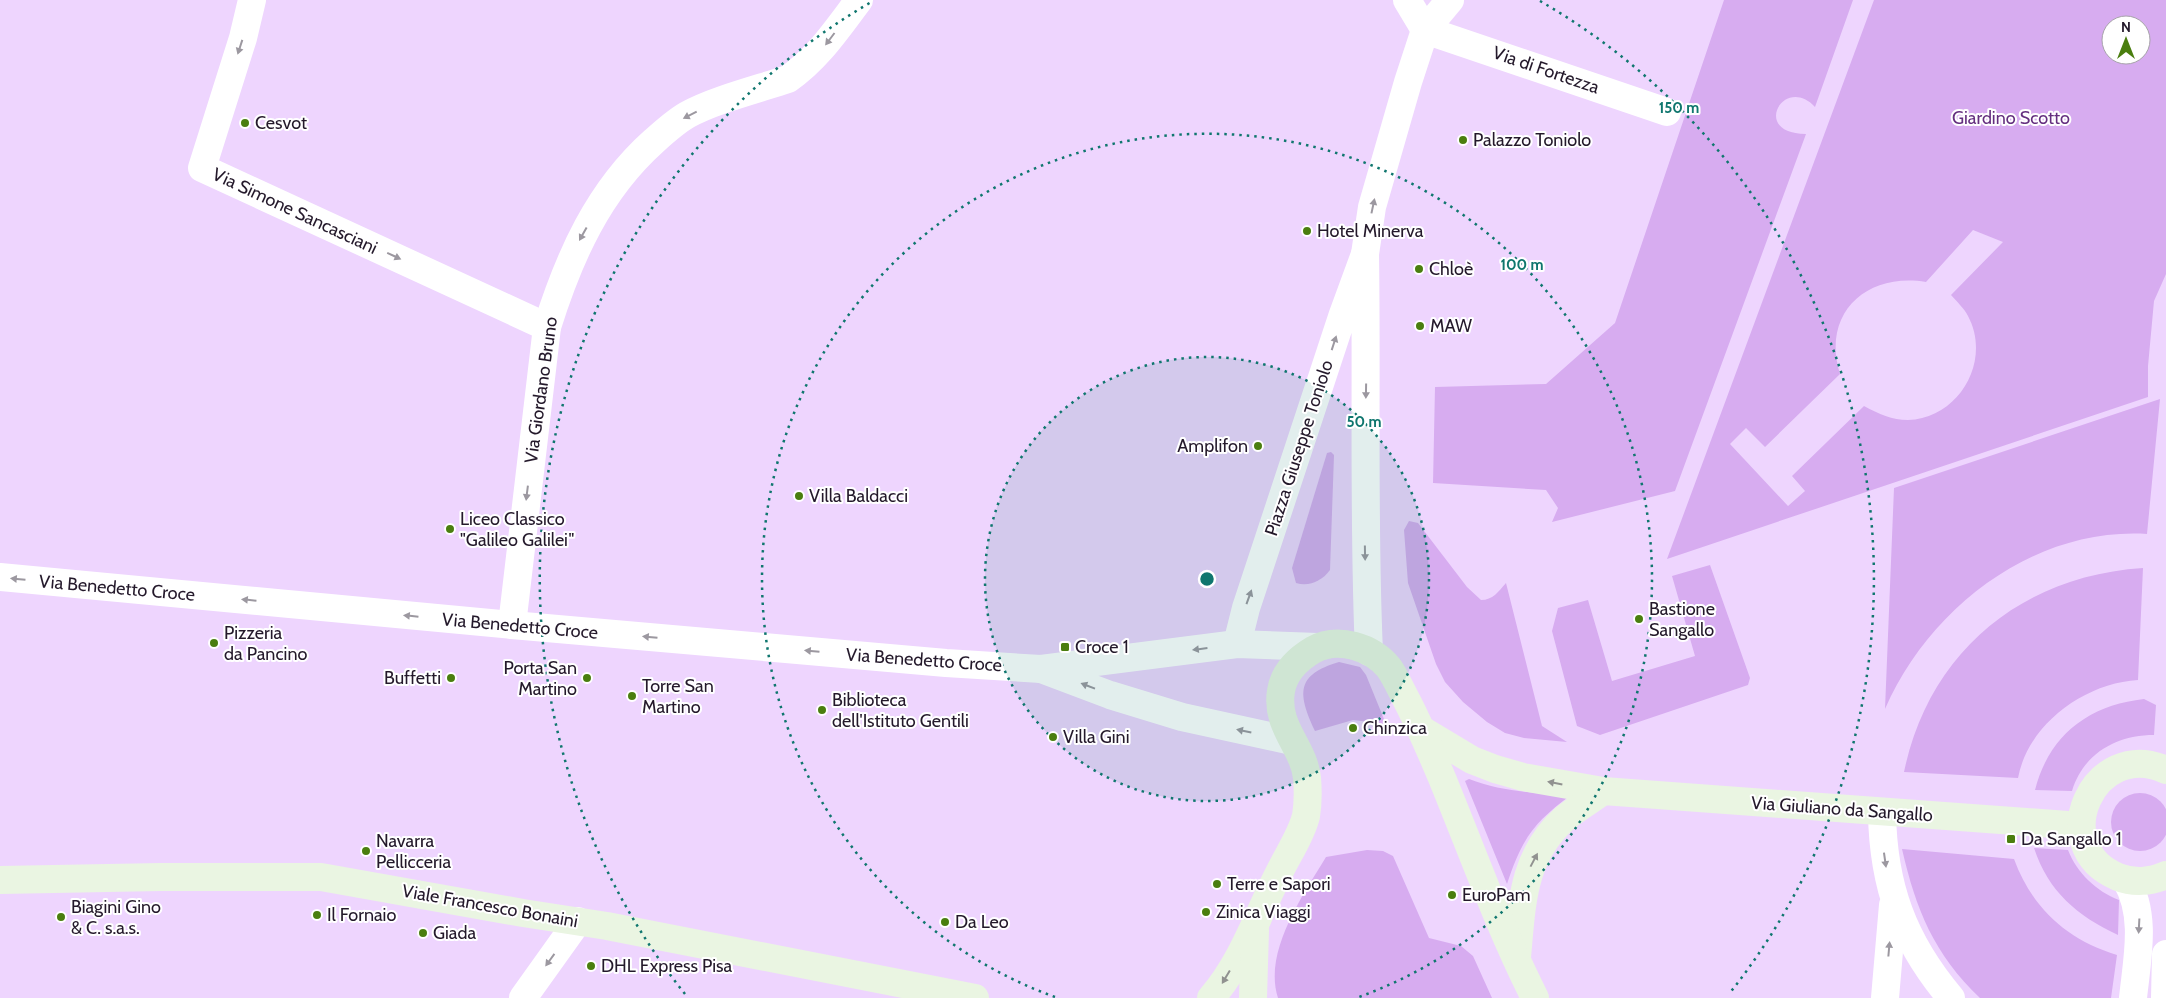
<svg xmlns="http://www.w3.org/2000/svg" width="2166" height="998" viewBox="0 0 2166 998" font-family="Cabin,sans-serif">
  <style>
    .green { fill: #d7acf0; fill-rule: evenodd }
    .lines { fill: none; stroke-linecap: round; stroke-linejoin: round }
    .minor { stroke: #fff; stroke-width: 28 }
    .tertiary { stroke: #fff; stroke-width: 28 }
    .secondary { stroke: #eaf5e2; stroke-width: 28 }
    .oneway { fill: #9c98a0 }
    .oneway2 { fill: #919290 }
    .ring { fill: none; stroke: #0f766e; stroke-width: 2.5; stroke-dasharray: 2.5 5 }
    .poi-dot { fill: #4a7e0f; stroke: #fff; stroke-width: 2 }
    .labels { text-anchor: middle; stroke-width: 4; stroke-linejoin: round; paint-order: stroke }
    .street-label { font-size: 18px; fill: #24192b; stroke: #fff }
    .park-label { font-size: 18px; fill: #642f7f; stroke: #fff }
    .poi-label { font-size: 18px; fill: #24192b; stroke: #fff; text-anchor: start }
    .centre { fill: #0f766e; stroke: #fff; stroke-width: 2.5 }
    .ring-label { font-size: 15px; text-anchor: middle; font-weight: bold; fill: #0f766e; stroke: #fff; stroke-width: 4; stroke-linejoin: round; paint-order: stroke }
  </style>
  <rect width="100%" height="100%" fill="#eed5fe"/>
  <g class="green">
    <path d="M 1724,0 L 1853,0 L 1815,107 C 1784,74 1750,134 1806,134 L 1675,491 L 1552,522 L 1558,508 L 1546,490 L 1433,483 L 1435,387 L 1546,384 L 1615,323 Z"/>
    <path d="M 1874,0 L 2166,0 L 2166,274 L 2154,301 L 2148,366 L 2148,397 L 1667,559 ZM 2111,25 L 2141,25 L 2141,55 L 2111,55 ZM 1973,230 L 2003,242 L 1951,295 C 1957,302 1964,308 1968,316 C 1992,361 1959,418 1908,420 C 1892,420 1879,414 1864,406 L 1792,476 L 1805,491 L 1788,506 L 1730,444 L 1746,428 L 1765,447 L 1840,374 C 1821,313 1867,272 1926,282 Z"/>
    <path d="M 2160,399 L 2147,534 C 2034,527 1929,608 1885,709 L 1894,488 Z"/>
    <path d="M 1331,452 L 1334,455 L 1330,570 C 1322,581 1309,587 1296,583 L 1292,568 L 1327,453 Z"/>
    <path d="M 1409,521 L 1418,523 L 1467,587 L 1481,600 C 1493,600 1498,592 1506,583 L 1542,726 L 1567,742 L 1524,738 L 1505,733 L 1487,722 L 1463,702 L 1445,682 L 1436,664 L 1408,583 L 1404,530 Z"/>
    <polygon points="1710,565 1750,678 1748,685 1600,735 1577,726 1552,631 1558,608 1588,600 1612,681 1695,656 1672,576"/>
    <path d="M 2143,568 L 2138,680 C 2085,683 2028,724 2018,778 L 1904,772 C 1929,652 2021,576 2143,568 Z"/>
    <path d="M 1339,662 L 1360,667 L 1366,675 L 1386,724 L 1353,720 L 1315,731 C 1298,694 1295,675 1339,662 Z"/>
    <path d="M 2144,699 L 2156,705 L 2154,735 C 2116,735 2083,754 2072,791 L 2035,790 C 2049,735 2089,705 2144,699 Z"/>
    <path d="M 1469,779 C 1502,792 1536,793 1571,795 C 1533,823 1522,839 1507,884 L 1465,781 Z"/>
    <circle cx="2140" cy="822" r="29"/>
    <path d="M 2034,848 L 2068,850 C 2077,873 2096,891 2119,900 L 2118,935 C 2077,916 2048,891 2034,848 Z"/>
    <path d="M 1902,849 L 2014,859 C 2032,908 2067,940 2117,955 L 2111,998 L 1980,998 C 1934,954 1916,910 1902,849 Z"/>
    <path d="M 1367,850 L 1383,851 L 1393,856 L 1429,938 L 1461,946 L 1473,956 L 1492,998 L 1278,998 C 1263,952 1303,895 1326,857 Z"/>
  </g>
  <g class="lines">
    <g class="minor">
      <polyline points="252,0 243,38 202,168 547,327"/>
      <polyline points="1407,0 1425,30"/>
      <polyline points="1425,30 1667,112"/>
      <polyline points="1365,254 1372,207 1408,82 1425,30 1450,0"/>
      <path d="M 512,625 L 547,327 C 569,257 598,191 654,141 C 664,132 675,122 687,115 C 714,100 758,89 788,79 C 818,58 837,29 859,0"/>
      <path d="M 1237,644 L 1246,608 L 1343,314 L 1365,254 C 1367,387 1363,519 1369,652"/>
      <polyline points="1041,669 1110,695 1182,717 1292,741"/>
      <path d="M 1882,812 C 1883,886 1903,941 1951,998"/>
      <path d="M 2126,880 C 2147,915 2137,959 2133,998"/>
      <polyline points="523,998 578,921"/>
      <polyline points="1885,998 1893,905"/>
      <polyline points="2165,998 2166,954"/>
    </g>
    <polyline class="tertiary" points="0,577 512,625 946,663 1041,669 1237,644 1318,647"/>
    <g class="secondary">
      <polyline points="1422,730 1472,760 1495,769 1523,777 1603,791 2081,826"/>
      <path d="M 2166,770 C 2093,737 2045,847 2118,877 C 2133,883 2151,882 2166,875"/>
      <polyline points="0,880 161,877 321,877 523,913 607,926 975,998"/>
      <path d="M 1517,957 C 1522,904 1522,856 1565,818 C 1577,808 1591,800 1603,791"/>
      <path d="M 1211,998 C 1242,963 1258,914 1279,873 C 1288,854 1301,836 1306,816 C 1308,804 1308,790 1307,778 C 1304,747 1275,727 1281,691 C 1284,672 1298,659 1313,650 C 1338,636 1372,647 1389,668 C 1396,678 1401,690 1407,701 C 1420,726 1431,752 1442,778 C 1472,851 1499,927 1535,998"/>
      <polyline points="1253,998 1255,930"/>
    </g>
  </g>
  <defs><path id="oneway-solid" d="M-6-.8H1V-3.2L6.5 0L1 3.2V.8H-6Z" transform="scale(1.25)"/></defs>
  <g class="oneway">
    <use href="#oneway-solid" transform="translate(830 39) rotate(127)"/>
    <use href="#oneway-solid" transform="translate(240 47) rotate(108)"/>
    <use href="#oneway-solid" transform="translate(690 115) rotate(153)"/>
    <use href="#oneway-solid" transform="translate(1373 206) rotate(-78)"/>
    <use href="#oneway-solid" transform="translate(583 234) rotate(119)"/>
    <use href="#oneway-solid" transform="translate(394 256) rotate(25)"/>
    <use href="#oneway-solid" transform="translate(1334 343) rotate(-72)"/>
    <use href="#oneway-solid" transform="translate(1366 391) rotate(91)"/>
    <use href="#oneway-solid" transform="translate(527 493) rotate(97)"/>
    <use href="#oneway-solid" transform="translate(1365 553) rotate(89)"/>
    <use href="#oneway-solid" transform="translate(18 579) rotate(-175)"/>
    <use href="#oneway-solid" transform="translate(1249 597) rotate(-70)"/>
    <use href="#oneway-solid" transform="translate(249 600) rotate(-174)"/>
    <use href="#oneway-solid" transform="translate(411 616) rotate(-174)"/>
    <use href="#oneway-solid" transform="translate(650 637) rotate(-175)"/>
    <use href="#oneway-solid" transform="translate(1200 649) rotate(173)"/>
    <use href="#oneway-solid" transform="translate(812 651) rotate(-175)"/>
    <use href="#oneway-solid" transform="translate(1088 686) rotate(-159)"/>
    <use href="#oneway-solid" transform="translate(1244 731) rotate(-168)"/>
    <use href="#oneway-solid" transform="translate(1885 860) rotate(82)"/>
    <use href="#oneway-solid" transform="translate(2139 926) rotate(93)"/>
    <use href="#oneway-solid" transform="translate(1889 949) rotate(-85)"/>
    <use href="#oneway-solid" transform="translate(550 960) rotate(126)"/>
  </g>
  <g class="oneway2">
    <use href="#oneway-solid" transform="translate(1555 783) rotate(-169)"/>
    <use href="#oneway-solid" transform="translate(1534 860) rotate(-62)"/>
    <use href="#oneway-solid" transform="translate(1226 977) rotate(121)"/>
  </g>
  <circle cx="1207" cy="579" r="222" fill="#0f766e" fill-opacity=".12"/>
  <g class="ring">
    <circle cx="1207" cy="579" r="222"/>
    <path d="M1055 997A445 445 0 1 1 1359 997"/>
    <path d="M685 994A667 667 0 0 1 873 1M1540 1A667 667 0 0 1 1729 994"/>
  </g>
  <g class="poi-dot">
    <circle cx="245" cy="123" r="5"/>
    <circle cx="1463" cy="140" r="5"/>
    <circle cx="1307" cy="231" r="5"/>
    <circle cx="1419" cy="269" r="5"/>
    <circle cx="1420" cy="326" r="5"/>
    <circle cx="1258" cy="446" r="5"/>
    <circle cx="799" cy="496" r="5"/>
    <circle cx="450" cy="529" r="5"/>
    <circle cx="1639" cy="619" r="5"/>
    <circle cx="214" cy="643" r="5"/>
    <rect x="1060" y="642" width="10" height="10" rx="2.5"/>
    <circle cx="451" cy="678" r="5"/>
    <circle cx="587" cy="678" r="5"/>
    <circle cx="632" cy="696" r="5"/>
    <circle cx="822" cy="710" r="5"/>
    <circle cx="1353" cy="728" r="5"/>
    <circle cx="1053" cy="737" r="5"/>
    <rect x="2006" y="834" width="10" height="10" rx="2.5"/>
    <circle cx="366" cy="851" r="5"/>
    <circle cx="1217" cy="884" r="5"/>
    <circle cx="1452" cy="895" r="5"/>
    <circle cx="1206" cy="912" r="5"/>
    <circle cx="317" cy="915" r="5"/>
    <circle cx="61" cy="917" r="5"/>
    <circle cx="945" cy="922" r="5"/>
    <circle cx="423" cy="933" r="5"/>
    <circle cx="591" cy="966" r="5"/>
  </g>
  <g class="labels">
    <g class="street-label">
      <text transform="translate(1546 70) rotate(19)" y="6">Via di Fortezza</text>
      <text transform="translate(295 211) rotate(25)" y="6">Via Simone Sancasciani</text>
      <text transform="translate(541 390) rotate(-82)" y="6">Via Giordano Bruno</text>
      <text transform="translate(1299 448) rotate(-72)" y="6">Piazza Giuseppe Toniolo</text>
      <text transform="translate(117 588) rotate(5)" y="6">Via Benedetto Croce</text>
      <text transform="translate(520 626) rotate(5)" y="6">Via Benedetto Croce</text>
      <text transform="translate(924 660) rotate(4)" y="6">Via Benedetto Croce</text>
      <text transform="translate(1842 809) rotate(4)" y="6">Via Giuliano da Sangallo</text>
      <text transform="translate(490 906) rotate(10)" y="6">Viale Francesco Bonaini</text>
    </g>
    <g class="park-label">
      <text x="2011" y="124">Giardino Scotto</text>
    </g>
    <g class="poi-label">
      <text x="255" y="129">Cesvot</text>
      <text x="1473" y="146">Palazzo Toniolo</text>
      <text x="1317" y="237">Hotel Minerva</text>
      <text x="1429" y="275">Chloè</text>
      <text x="1430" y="332">MAW</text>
      <text x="1248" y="452" text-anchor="end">Amplifon</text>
      <text x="809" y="502">Villa Baldacci</text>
      <text x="460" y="525">Liceo Classico<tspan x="460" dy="21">"Galileo Galilei"</tspan></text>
      <text x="1649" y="615">Bastione<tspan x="1649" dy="21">Sangallo</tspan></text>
      <text x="224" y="639">Pizzeria<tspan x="224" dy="21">da Pancino</tspan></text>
      <text x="1075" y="653">Croce 1</text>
      <text x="577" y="674" text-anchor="end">Porta San<tspan x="577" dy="21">Martino</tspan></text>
      <text x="441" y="684" text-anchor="end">Buffetti</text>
      <text x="642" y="692">Torre San<tspan x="642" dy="21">Martino</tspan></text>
      <text x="832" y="706">Biblioteca<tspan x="832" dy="21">dell'Istituto Gentili</tspan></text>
      <text x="1363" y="734">Chinzica</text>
      <text x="1063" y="743">Villa Gini</text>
      <text x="2021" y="845">Da Sangallo 1</text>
      <text x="376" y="847">Navarra<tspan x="376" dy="21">Pellicceria</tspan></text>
      <text x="1227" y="890">Terre e Sapori</text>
      <text x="1462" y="901">EuroPam</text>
      <text x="71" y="913">Biagini Gino<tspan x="71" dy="21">&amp; C. s.a.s.</tspan></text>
      <text x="1216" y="918">Zinica Viaggi</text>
      <text x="327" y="921">Il Fornaio</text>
      <text x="955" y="928">Da Leo</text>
      <text x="433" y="939">Giada</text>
      <text x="601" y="972">DHL Express Pisa</text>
    </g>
  </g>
  <circle cx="1207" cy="579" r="8" class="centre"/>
  <g class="ring-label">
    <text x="1679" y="113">150 m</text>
    <text x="1522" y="270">100 m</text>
    <text x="1364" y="427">50 m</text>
  </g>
  <g transform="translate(2126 40)"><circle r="24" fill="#ffffff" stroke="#a7a3aa"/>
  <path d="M0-4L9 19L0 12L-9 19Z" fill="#4a7e0f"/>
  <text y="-8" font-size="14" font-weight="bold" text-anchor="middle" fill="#24192b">N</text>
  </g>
</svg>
